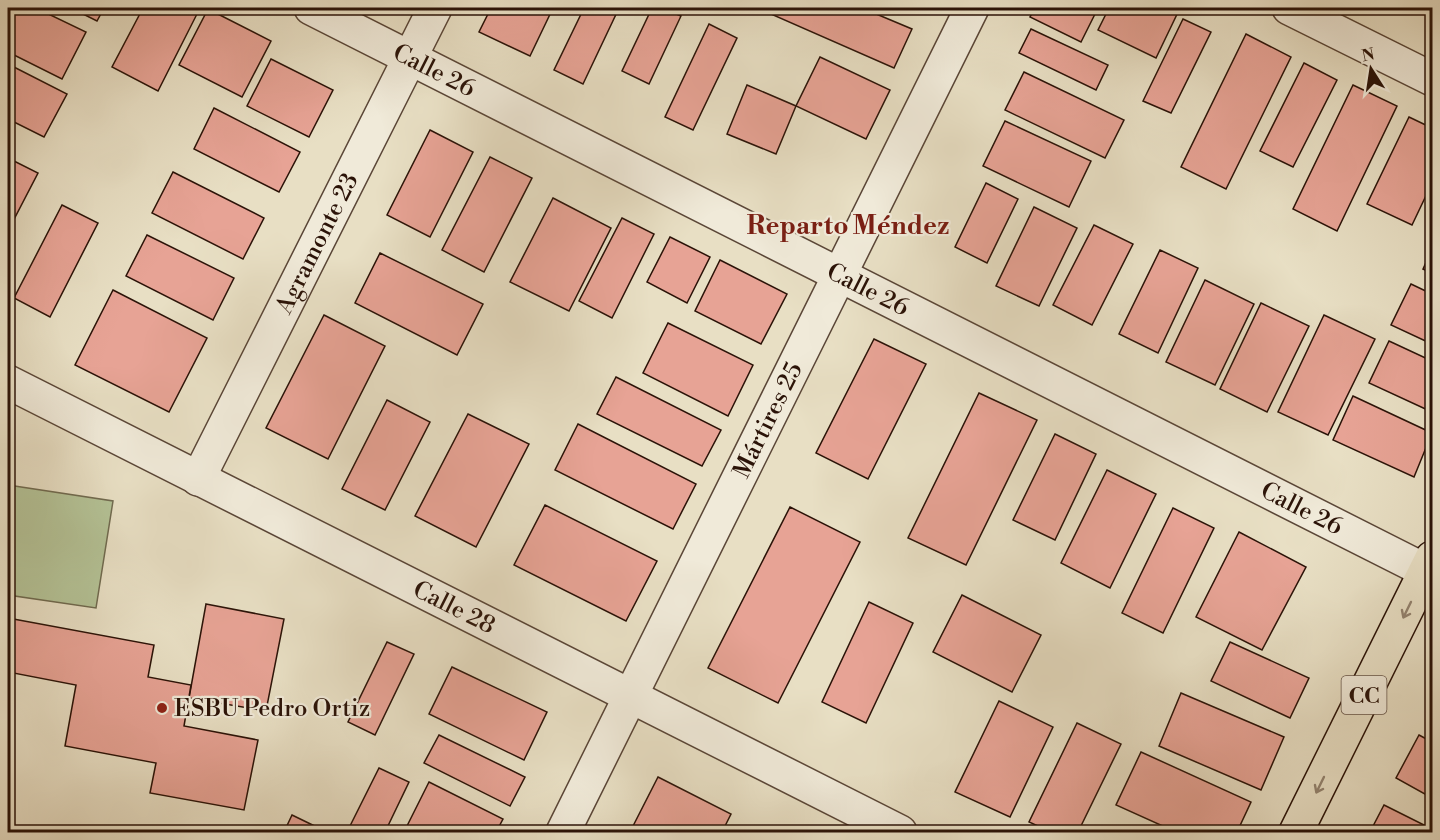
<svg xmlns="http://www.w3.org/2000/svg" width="1440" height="840" viewBox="0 0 1440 840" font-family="'Libre Bodoni',serif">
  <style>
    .green { fill: #b4c296; stroke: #706a4f; stroke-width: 1.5 }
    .building { fill: #e7a395; stroke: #2b1308; stroke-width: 1.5 }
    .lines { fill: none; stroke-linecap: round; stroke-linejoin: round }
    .street-casing { stroke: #5a4637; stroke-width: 36 }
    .primary-casing { stroke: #2b1308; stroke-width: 36 }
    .street { stroke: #f0ead9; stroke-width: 33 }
    .primary { stroke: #e8dfc4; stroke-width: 33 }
    .oneway { stroke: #93836f }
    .poi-dot { fill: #8f2418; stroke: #f0ead9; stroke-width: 2 }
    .labels { text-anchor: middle; stroke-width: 4.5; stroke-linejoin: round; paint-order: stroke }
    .shield { fill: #f0ead9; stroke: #665447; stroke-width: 1.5 }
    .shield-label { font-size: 22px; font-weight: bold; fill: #2b1308 }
    .street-label { font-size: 24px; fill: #2b1308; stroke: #f0ead9 }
    .poi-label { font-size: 24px; fill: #2b1308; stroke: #f0ead9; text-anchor: start }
    .neighbourhood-label { font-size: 26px; font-weight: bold; fill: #7a1f14; stroke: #f0ead9 }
  </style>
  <rect width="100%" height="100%" fill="#e8dfc4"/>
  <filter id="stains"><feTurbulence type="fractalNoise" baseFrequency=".00333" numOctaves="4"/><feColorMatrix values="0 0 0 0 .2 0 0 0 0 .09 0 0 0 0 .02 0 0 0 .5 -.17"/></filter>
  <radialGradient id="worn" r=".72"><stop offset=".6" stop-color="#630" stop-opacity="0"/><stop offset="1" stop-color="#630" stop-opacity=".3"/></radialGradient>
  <polygon class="green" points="8,485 113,501 96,608 8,595"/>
  <g class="building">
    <polygon points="8,8 36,8 86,32 62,79 8,52"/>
    <polygon points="71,8 104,8 97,21"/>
    <polygon points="143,8 188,8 198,12 158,91 112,67"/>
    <polygon points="491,8 553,8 530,56 479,32"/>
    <polygon points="584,8 619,8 583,84 554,70"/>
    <polygon points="652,8 662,8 681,16 649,84 622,71"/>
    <polygon points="766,8 862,8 912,29 894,68 764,11"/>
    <polygon points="1035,8 1098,8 1081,42 1030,17"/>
    <polygon points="1109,8 1180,8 1156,58 1098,30"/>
    <polygon points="208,9 271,41 242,97 179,65"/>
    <polygon points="1183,19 1211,32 1171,113 1143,101"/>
    <polygon points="709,24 737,38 693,130 665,117"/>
    <polygon points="1031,29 1108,65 1096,90 1019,53"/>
    <polygon points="1246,34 1291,57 1226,189 1181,167"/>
    <polygon points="820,57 890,90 866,139 796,106"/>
    <polygon points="271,59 333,90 309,137 247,106"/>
    <polygon points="1304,63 1337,80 1293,167 1260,151"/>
    <polygon points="8,64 67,94 44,137 8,119"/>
    <polygon points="1024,72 1124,120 1105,158 1005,110"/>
    <polygon points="747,85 796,106 776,154 727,134"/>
    <polygon points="1353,85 1397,106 1337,231 1293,209"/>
    <polygon points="214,108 300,152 279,192 194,149"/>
    <polygon points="1409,117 1432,128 1432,183 1412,225 1367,204"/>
    <polygon points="1005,121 1091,161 1069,207 983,166"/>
    <polygon points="430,130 473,152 430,237 387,215"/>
    <polygon points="490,157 532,178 484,272 442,250"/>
    <polygon points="8,158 38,173 11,225 8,224"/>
    <polygon points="173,172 264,218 243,259 152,213"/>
    <polygon points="986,183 1018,199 987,263 955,247"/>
    <polygon points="553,198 611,228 569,311 510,282"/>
    <polygon points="62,205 98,223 50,317 14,298"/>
    <polygon points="1034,207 1077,228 1039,306 996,286"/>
    <polygon points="622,218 654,234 612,318 579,301"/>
    <polygon points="1094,225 1133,244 1092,325 1053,305"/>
    <polygon points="147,235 234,278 213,320 126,276"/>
    <polygon points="670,237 710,257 687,303 647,282"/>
    <polygon points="1432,249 1432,273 1423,269"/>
    <polygon points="1160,250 1198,268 1158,353 1119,334"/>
    <polygon points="380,253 483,304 457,355 355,303"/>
    <polygon points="720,260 787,294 761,344 695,311"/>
    <polygon points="1205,280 1254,304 1215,385 1166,362"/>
    <polygon points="1411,284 1432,294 1432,344 1391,325"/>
    <polygon points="113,290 207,338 169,412 75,365"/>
    <polygon points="1261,303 1309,326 1267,412 1220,389"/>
    <polygon points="324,315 385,346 328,459 266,428"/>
    <polygon points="1324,315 1375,339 1328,435 1278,412"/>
    <polygon points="668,323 753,365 728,416 643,373"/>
    <polygon points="874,339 926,364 868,479 816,453"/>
    <polygon points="1389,341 1432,361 1432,412 1369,383"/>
    <polygon points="616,377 721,430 702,466 597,414"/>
    <polygon points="979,393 1037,420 966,565 908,538"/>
    <polygon points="1353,396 1432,433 1414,477 1333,440"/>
    <polygon points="387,400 430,422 385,510 342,489"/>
    <polygon points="468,414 529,444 476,547 415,516"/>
    <polygon points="578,424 696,484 673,529 555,470"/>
    <polygon points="1055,434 1096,454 1055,540 1013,520"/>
    <polygon points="1107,470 1156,494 1110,588 1061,563"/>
    <polygon points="545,505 657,561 626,621 514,565"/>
    <polygon points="790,507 860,542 778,703 708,668"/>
    <polygon points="1173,508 1214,528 1163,633 1122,613"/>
    <polygon points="1239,532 1306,567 1262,650 1196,617"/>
    <polygon points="962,595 1041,635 1012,692 933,652"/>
    <polygon points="869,602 913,623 866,723 822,702"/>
    <polygon points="206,604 284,619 266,711 189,698"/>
    <polygon points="8,618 154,645 148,677 191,685 184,726 258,740 244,810 150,793 156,763 65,746 76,685 8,672"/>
    <polygon points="387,642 414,654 375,735 348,722"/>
    <polygon points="1230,642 1309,678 1290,718 1211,681"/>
    <polygon points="452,667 547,712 524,760 429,714"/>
    <polygon points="1181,693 1284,737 1261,790 1159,746"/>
    <polygon points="999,701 1053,727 1010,817 955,792"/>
    <polygon points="1077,723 1121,744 1078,832 1051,832 1029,822"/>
    <polygon points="439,735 525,777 510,806 424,763"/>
    <polygon points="1419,735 1432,742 1432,798 1396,778"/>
    <polygon points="1141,752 1251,802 1237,832 1176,832 1116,805"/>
    <polygon points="379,768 409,782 385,832 347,832"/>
    <polygon points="658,777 731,814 722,832 630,832"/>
    <polygon points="429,782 503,819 496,832 404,832"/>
    <polygon points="1384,805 1432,829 1432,832 1370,832"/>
    <polygon points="292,815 327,832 284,832"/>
  </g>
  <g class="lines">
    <defs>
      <g id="street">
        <path id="s1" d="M 311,8 L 1426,571"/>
        <polyline points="1289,8 1432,79"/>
        <path id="s2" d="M 8,382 L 900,832"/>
        <path id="s3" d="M 198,479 L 435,8"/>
        <path id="s4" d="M 563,832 L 972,8"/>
      </g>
      <polyline id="primary" points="1296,832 1432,558"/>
    </defs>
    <use href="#street" class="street-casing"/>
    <use href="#primary" class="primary-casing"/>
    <use href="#street" class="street"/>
    <use href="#primary" class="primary"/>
  </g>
  <defs><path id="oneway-shaft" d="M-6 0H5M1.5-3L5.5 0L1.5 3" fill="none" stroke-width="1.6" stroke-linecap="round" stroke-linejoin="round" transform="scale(1.5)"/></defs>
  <g class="oneway">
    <use href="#oneway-shaft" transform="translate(1407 610) rotate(116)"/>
    <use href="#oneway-shaft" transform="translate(1320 785) rotate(116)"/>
  </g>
  <circle class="poi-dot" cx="162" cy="708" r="6"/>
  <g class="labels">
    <rect class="shield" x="1341.5" y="676" width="45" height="38" rx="4.5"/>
    <g class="shield-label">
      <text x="1364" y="703">CC</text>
    </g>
    <g class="street-label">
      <text dy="8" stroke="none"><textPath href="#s1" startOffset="138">Calle 26</textPath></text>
      <text dy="8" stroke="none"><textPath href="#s3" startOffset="264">Agramonte 23</textPath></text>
      <text dy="8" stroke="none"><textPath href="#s1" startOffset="624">Calle 26</textPath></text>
      <text dy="8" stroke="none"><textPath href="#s4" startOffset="460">Mártires 25</textPath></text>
      <text dy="8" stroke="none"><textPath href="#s1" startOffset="1110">Calle 26</textPath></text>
      <text dy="8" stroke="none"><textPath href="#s2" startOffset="500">Calle 28</textPath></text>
    </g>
    <g class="poi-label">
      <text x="174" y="716">ESBU Pedro Ortiz</text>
    </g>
    <g class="neighbourhood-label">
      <text x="848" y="234">Reparto Méndez</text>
    </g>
  </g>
  <rect width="1440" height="840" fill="none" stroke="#e8dfc4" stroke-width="30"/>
  <rect x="9" y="9" width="1422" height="822" fill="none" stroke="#2b1308" stroke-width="3"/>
  <rect x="15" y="15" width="1410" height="810" fill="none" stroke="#2b1308" stroke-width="1.5"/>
  <g transform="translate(1371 69) rotate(348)" stroke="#f0ead9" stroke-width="4.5" paint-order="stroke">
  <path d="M0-4.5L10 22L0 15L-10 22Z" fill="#2b1308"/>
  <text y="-9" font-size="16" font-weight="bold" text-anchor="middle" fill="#2b1308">N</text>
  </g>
  <rect width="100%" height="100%" filter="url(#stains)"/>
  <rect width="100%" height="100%" fill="url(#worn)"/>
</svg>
